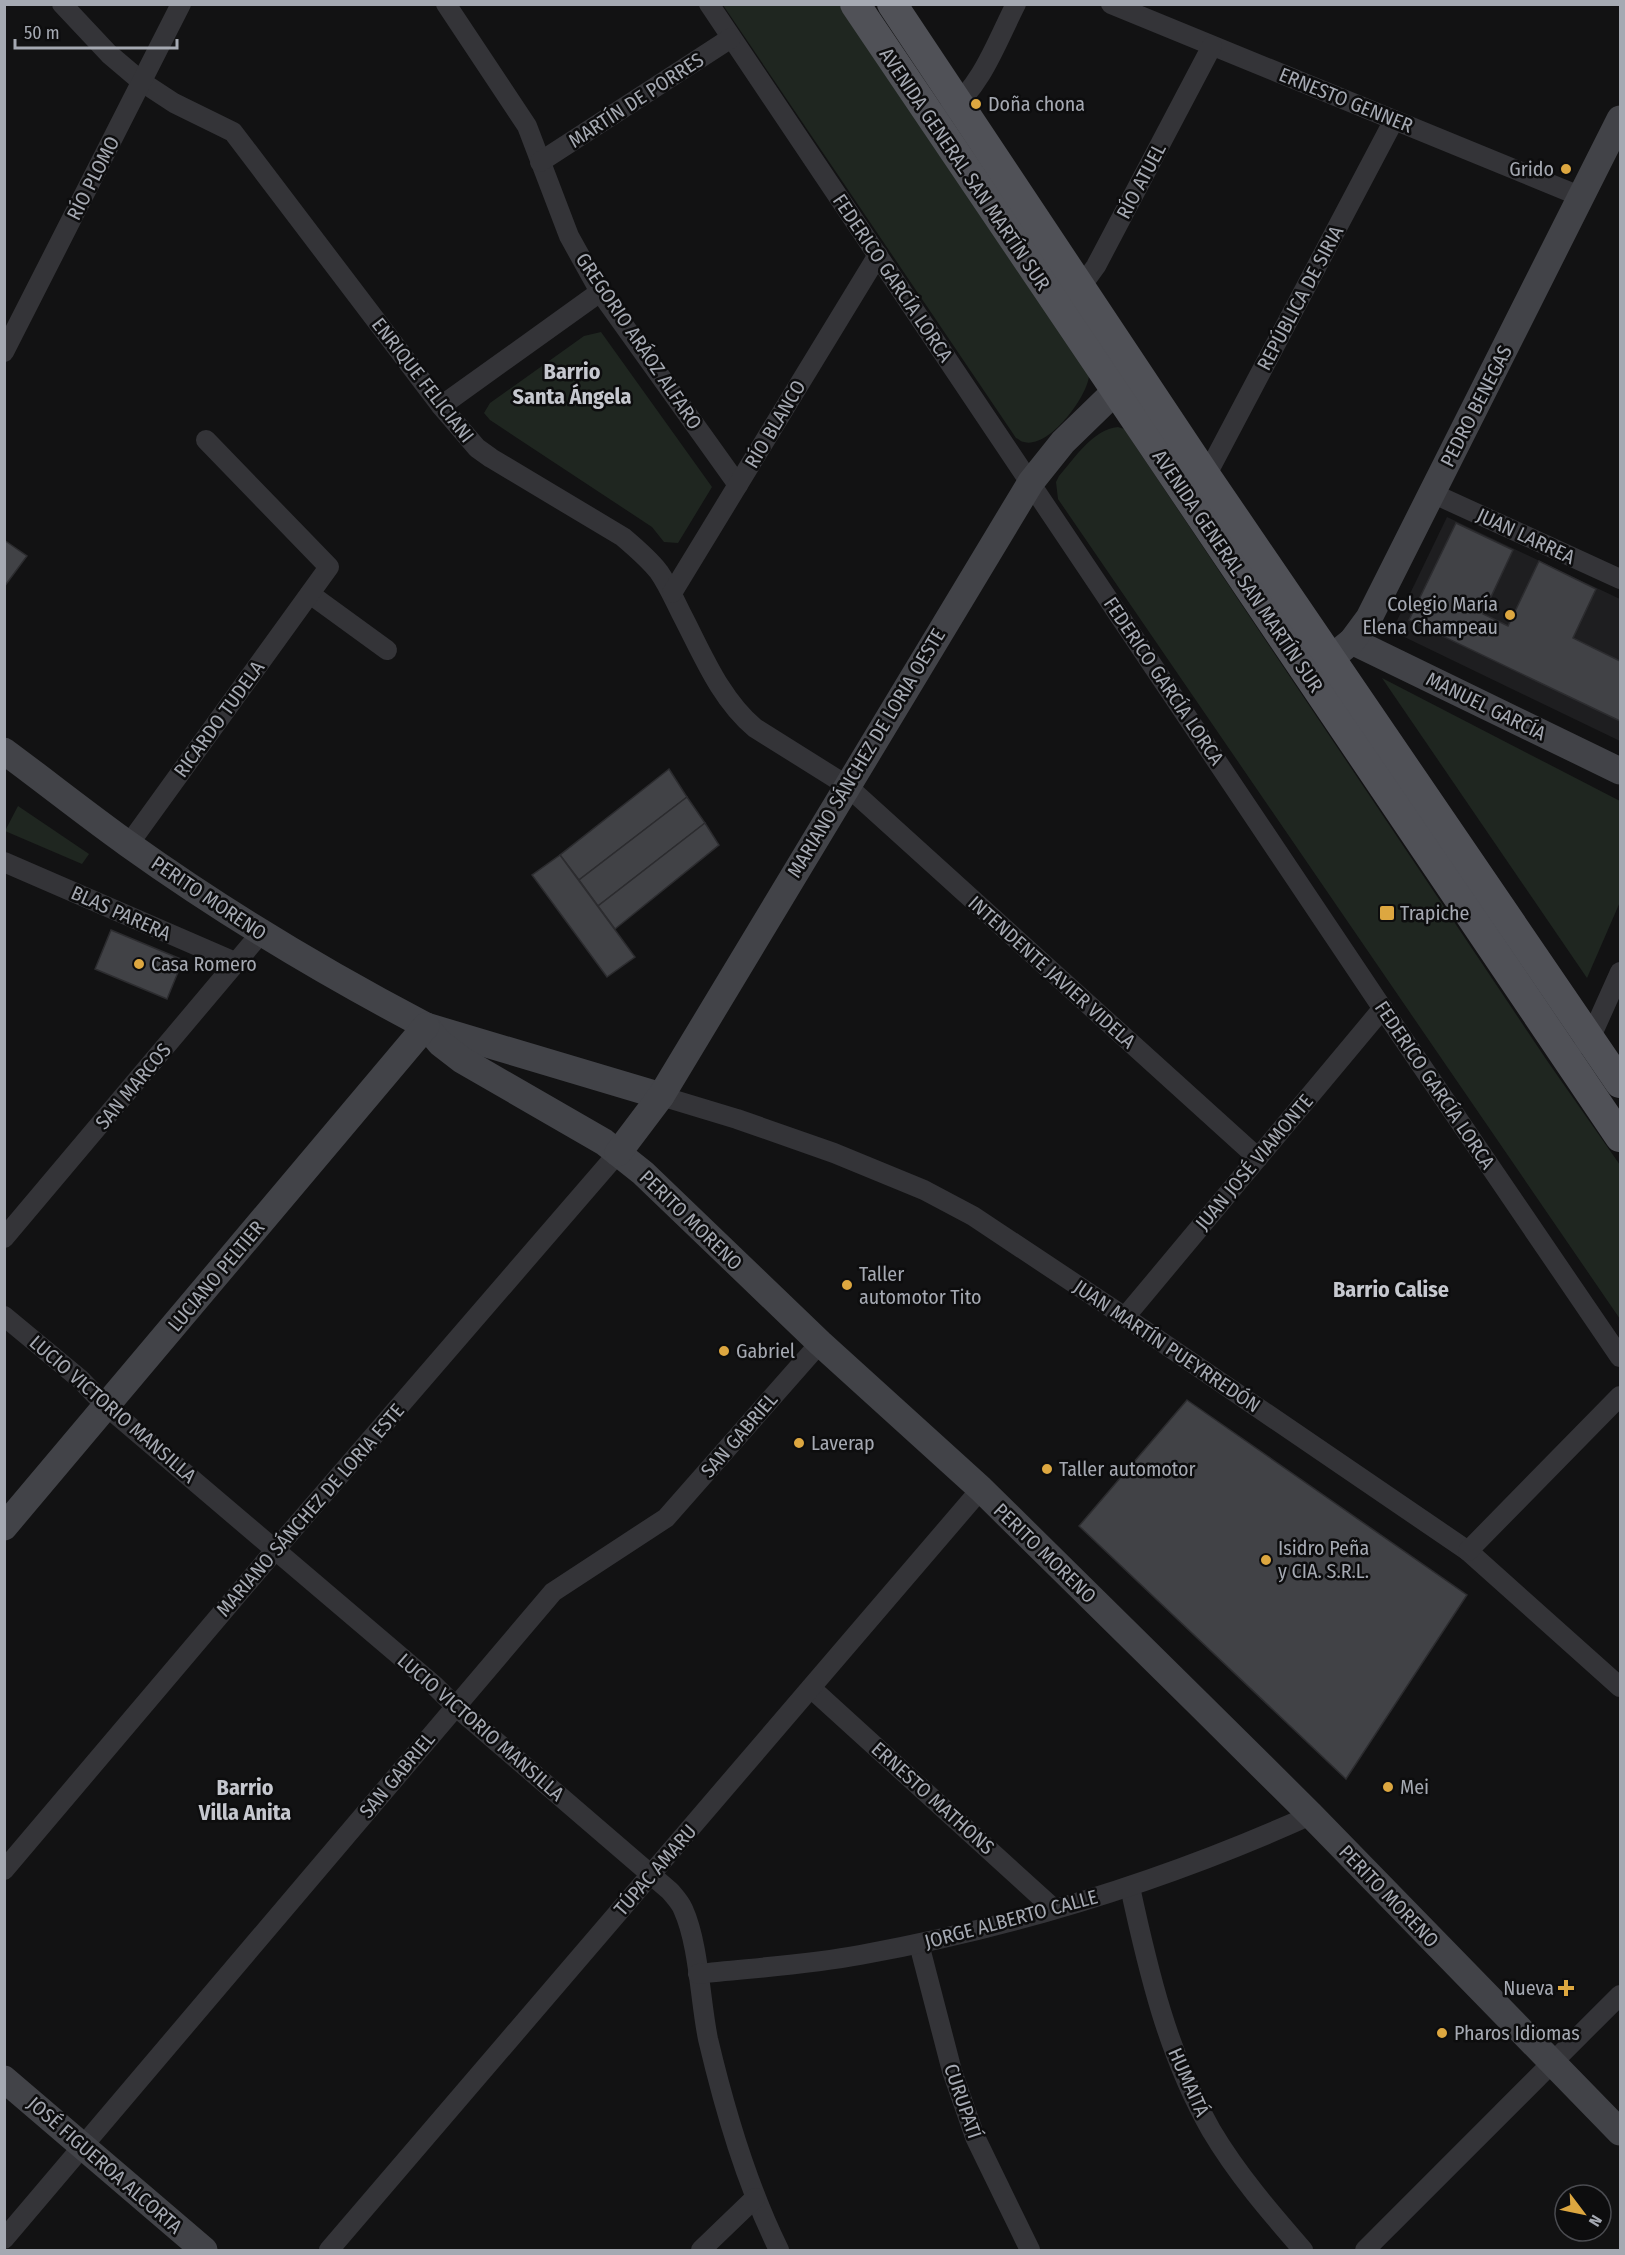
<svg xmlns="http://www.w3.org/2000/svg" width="1625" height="2255" font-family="'Fira Sans Condensed',sans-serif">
  <rect width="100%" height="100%" fill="#121213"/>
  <!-- built -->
  <polygon fill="#1e1e20" points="1447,517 1620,599 1620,741 1392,631"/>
  <!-- green -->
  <g fill="#1f2620">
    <path d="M723,5H846L1089,376C1087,397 1049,449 1024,442C1021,442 1019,439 1016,438Z"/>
    <polygon points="601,332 712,487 678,543 664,542 652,527 490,420 484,413 490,403 584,336"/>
    <path d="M1118,427L1124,429L1548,1062L1620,1165V1319L1058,499L1056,482L1059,476C1075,458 1093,429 1118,427Z"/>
    <polygon points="1382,678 1620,801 1620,902 1587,978"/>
    <polygon points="18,806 89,854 82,864 5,831"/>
  </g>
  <!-- building -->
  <g fill="#414246" stroke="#2c2c2f" stroke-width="1.5">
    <polygon points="1456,523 1513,550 1483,614 1508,626 1539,561 1596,589 1573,638 1620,661 1620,721 1409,620"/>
    <polygon points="4,540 27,556 4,587"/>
    <polygon points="669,769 687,797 579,880 560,855"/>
    <polygon points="687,797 705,823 598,906 579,880"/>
    <polygon points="705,823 719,845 615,929 598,906"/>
    <polygon points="560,855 635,957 607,977 532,875"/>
    <polygon points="111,930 183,960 167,999 95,969"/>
    <polygon points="1187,1400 1467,1595 1346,1779 1079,1526"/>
  </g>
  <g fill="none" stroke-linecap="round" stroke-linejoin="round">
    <!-- street -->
    <g stroke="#343438" stroke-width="20">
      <path d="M62,4L109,54L142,82L174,103L233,132L441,406L477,448L491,458L623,537C636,548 649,559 659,572C668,585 674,599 681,613C702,653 720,699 755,728L846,785L1258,1158"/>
      <polyline points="446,4 527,126 569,236 600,292 738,485"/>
      <polyline points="709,4 1389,1018 1620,1357"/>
      <polyline points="1111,4 1582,197"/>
      <path d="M949,110C981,88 998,39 1016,4"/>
      <polyline points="540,162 731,38"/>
      <polyline points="1075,295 1096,266 1212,46"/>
      <polyline points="4,352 181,4"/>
      <polyline points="441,406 600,292"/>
      <polyline points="1206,476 1394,120"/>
      <polyline points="1432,493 1620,579"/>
      <polyline points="672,593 878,255"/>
      <polyline points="310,594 387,650"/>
      <polyline points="129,844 329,567 206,440"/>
      <polyline points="4,862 237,963"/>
      <polyline points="1585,1044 1590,1039 1620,972"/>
      <polyline points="661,1096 737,1119 834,1153 924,1190 973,1216 1125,1317 1468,1551 1620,1687"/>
      <polyline points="4,1238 261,933"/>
      <path d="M4,1316L80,1379L106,1406L434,1685L455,1706L670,1891C674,1896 680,1902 683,1909C699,1944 700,2000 708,2039C725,2111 746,2183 779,2250"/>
      <polyline points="1125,1317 1383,1008"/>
      <polyline points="1468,1551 1620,1396"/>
      <polyline points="811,1688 1054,1909"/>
      <polyline points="4,1870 276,1549 618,1153"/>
      <path d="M1130,1887C1148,1970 1168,2055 1211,2130C1237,2174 1270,2212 1303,2250"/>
      <polyline points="919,1944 952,2071 975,2137 1030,2250"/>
      <path d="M698,1974C752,1968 806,1965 860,1955C1015,1927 1167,1880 1311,1815"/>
      <polyline points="4,2239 553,1592 666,1518 820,1343"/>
      <polyline points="329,2250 981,1489"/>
      <polyline points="701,2250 755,2198"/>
      <polyline points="1365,2250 1620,1995"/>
    </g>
    <!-- secondary -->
    <g stroke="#424348" stroke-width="27">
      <polyline points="1352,641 1620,771"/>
      <polyline points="1315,671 1352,641 1369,618 1620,119"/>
      <path d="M4,751C46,782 86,814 128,844C223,912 323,972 426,1026L661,1096"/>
      <polyline points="426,1026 440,1043 462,1060 604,1142 643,1173 820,1343 981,1489 1196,1701 1311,1815 1620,2132"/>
      <polyline points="618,1153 661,1096 1031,482 1063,442 1132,375"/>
      <polyline points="4,1527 426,1026"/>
      <polyline points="4,2079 204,2250"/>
    </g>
    <!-- primary -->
    <g stroke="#505157" stroke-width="30">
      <polyline points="855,4 1620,1137"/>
      <polyline points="892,4 1206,476 1620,1083"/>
    </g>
  </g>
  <!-- markers -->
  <g fill="#dda740" stroke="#0d0d0e" stroke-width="2">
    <circle cx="976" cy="104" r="6"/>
    <circle cx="1566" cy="169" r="6"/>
    <circle cx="1510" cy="615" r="6"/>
    <rect x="1379" y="905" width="16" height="16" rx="3"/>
    <circle cx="139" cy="964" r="6"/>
    <circle cx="847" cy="1285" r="6"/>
    <circle cx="724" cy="1351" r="6"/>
    <circle cx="799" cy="1443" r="6"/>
    <circle cx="1047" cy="1469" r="6"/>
    <circle cx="1266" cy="1560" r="6"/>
    <circle cx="1388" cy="1787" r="6"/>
    <path d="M1563 1979h6v6h6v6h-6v6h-6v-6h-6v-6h6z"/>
    <circle cx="1442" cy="2033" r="6"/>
  </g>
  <g text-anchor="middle" stroke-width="5" stroke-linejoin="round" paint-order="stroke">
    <!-- street labels -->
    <g font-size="20" fill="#a5a9b2" stroke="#0d0d0e">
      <text transform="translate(636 100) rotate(-33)" y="7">MARTÍN DE PORRES</text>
      <text transform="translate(1346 100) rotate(22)" y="7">ERNESTO GENNER</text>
      <text transform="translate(965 169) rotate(56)" y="7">AVENIDA GENERAL SAN MARTÍN SUR</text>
      <text transform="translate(93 178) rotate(-63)" y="7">RÍO PLOMO</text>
      <text transform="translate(1141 181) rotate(-62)" y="7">RÍO ATUEL</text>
      <text transform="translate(893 278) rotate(56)" y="7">FEDERICO GARCÍA LORCA</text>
      <text transform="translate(1300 298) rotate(-62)" y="7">REPÚBLICA DE SIRIA</text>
      <text transform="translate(639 341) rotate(56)" y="7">GREGORIO ARÁOZ ALFARO</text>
      <text transform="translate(423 380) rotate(52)" y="7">ENRIQUE FELICIANI</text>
      <text transform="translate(1476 406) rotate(-63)" y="7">PEDRO BENEGAS</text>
      <text transform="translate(775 424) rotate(-59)" y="7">RÍO BLANCO</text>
      <text transform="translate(1526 536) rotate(25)" y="7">JUAN LARREA</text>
      <text transform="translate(1238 571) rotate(56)" y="7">AVENIDA GENERAL SAN MARTÍN SUR</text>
      <text transform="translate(1164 681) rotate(56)" y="7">FEDERICO GARCÍA LORCA</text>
      <text transform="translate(1486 706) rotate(26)" y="7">MANUEL GARCÍA</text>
      <text transform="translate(219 719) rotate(-54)" y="7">RICARDO TUDELA</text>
      <text transform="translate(866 753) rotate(-59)" y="7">MARIANO SÁNCHEZ DE LORIA OESTE</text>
      <text transform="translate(209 898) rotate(34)" y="7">PERITO MORENO</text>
      <text transform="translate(121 913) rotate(24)" y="7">BLAS PARERA</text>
      <text transform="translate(1052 972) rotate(42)" y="7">INTENDENTE JAVIER VIDELA</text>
      <text transform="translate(1435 1085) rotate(56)" y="7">FEDERICO GARCÍA LORCA</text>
      <text transform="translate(133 1086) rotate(-50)" y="7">SAN MARCOS</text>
      <text transform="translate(1254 1162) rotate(-50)" y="7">JUAN JOSÉ VIAMONTE</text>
      <text transform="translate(691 1220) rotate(44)" y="7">PERITO MORENO</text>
      <text transform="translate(216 1276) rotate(-50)" y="7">LUCIANO PELTIER</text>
      <text transform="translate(1167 1346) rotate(34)" y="7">JUAN MARTÍN PUEYRREDÓN</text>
      <text transform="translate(113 1409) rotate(41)" y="7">LUCIO VICTORIO MANSILLA</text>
      <text transform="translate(739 1435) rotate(-49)" y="7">SAN GABRIEL</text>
      <text transform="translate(310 1510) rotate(-49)" y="7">MARIANO SÁNCHEZ DE LORIA ESTE</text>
      <text transform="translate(1045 1553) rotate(44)" y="7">PERITO MORENO</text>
      <text transform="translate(481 1727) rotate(41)" y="7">LUCIO VICTORIO MANSILLA</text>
      <text transform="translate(397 1775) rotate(-50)" y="7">SAN GABRIEL</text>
      <text transform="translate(933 1798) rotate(42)" y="7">ERNESTO MATHONS</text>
      <text transform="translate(655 1870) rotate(-49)" y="7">TÚPAC AMARU</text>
      <text transform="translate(1389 1896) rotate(46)" y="7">PERITO MORENO</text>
      <text transform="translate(1011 1919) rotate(-15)" y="7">JORGE ALBERTO CALLE</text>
      <text transform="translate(1189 2082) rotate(66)" y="7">HUMAITÁ</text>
      <text transform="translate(963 2101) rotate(71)" y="7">CURUPATÍ</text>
      <text transform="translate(105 2165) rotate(41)" y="7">JOSÉ FIGUEROA ALCORTA</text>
    </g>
    <!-- poi labels -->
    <g font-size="20" fill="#a5a9b2" stroke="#0d0d0e" text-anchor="start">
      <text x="988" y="111">Doña chona</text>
      <text x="1554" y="176" text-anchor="end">Grido</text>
      <text x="1498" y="611" text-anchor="end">Colegio María<tspan x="1498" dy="23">Elena Champeau</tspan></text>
      <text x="1400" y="920">Trapiche</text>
      <text x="151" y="971">Casa Romero</text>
      <text x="859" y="1281">Taller<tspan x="859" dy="23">automotor Tito</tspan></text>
      <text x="736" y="1358">Gabriel</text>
      <text x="811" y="1450">Laverap</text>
      <text x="1059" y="1476">Taller automotor</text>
      <text x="1278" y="1555">Isidro Peña<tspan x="1278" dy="23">y CIA. S.R.L.</tspan></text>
      <text x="1400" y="1794">Mei</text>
      <text x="1554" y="1995" text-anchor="end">Nueva</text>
      <text x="1454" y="2040">Pharos Idiomas</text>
    </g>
    <!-- quarter labels -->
    <g font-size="22" font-weight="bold" fill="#c6c8cf" stroke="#0d0d0e">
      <text x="572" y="379">Barrio<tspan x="572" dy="25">Santa Ángela</tspan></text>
      <text x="1391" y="1297">Barrio Calise</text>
      <text x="245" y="1795">Barrio<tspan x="245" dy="25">Villa Anita</tspan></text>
    </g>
  </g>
  <!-- border -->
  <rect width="1625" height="2255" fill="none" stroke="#a5a9b2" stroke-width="12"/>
  <!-- north arrow -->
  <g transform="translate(1583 2213) rotate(122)"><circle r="28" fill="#0d0d0e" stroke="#4a4b50" stroke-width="1.5"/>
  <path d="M0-4.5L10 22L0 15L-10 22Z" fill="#dda740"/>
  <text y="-9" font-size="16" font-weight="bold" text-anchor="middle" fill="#a5a9b2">N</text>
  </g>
  <!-- scale -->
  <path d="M15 39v9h162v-9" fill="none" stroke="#a5a9b2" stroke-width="3"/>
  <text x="24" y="39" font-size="18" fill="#a5a9b2" stroke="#0d0d0e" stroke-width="4.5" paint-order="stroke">50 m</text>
</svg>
